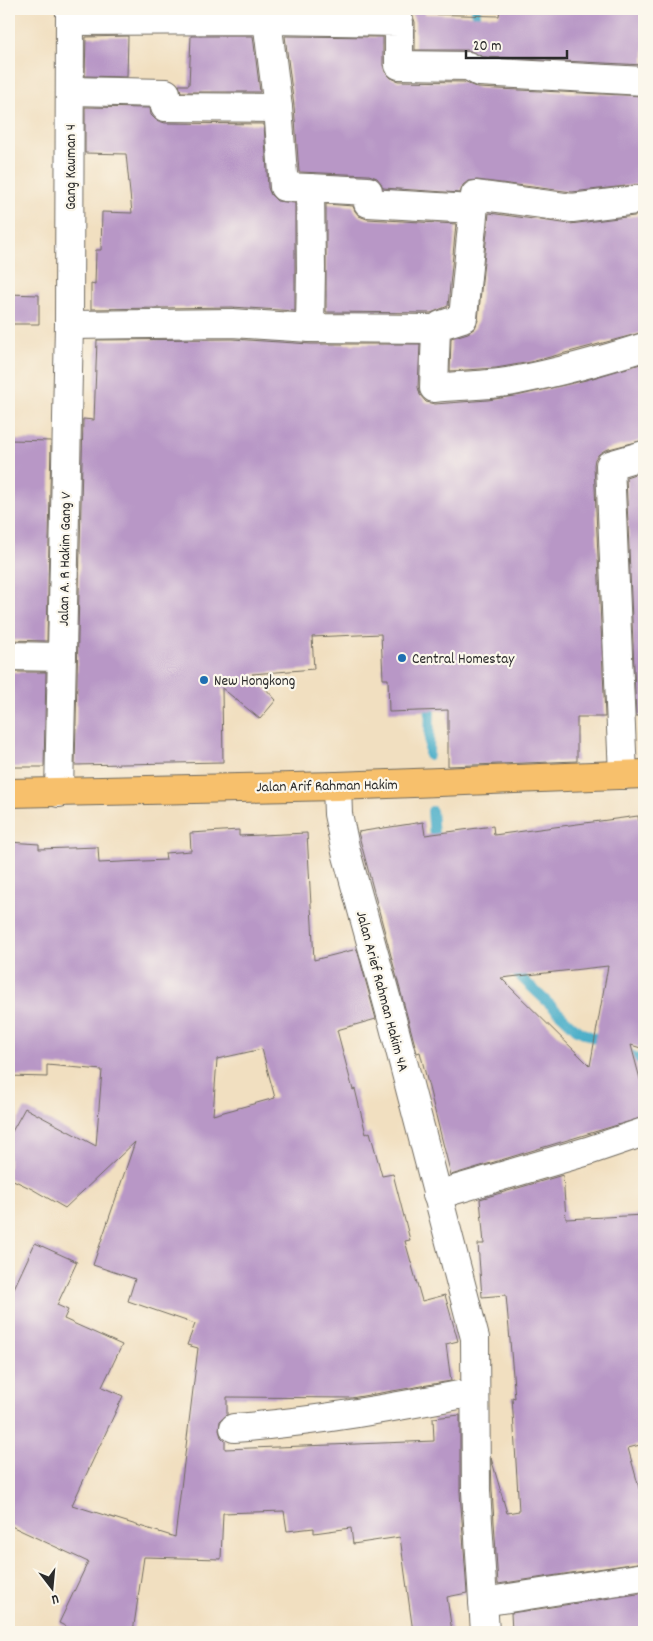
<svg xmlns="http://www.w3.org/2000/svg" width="653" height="1641" font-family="Dekko,sans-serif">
  <rect width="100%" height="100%" fill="#fbf7ec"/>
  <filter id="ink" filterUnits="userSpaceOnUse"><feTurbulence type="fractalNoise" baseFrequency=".02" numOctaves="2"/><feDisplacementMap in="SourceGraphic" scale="10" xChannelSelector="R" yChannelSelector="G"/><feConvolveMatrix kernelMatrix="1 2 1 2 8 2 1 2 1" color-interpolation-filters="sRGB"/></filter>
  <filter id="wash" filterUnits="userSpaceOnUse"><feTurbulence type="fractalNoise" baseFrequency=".0096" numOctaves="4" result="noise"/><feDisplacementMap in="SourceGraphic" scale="20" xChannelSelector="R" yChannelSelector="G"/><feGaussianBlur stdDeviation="1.12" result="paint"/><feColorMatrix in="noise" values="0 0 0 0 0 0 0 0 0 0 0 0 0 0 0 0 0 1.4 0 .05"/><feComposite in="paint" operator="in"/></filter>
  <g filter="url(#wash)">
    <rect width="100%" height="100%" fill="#f1dfc0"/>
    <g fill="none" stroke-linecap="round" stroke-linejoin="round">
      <!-- stream -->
      <g stroke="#48adc8" stroke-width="10">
        <polyline points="475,68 476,9"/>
        <polyline points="429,755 430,699"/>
        <polyline points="432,811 435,848"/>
        <polyline points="510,967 577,1030 607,1044"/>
        <polyline points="623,1051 644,1062"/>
      </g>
    </g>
    <g id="blocks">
      <!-- building -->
      <g fill="#b897c6" fill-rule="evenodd">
        <polygon points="407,9 425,9 425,14 499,16 500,9 644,9 644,65 483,57 468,50 415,50 415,22 412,14"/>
        <polygon points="128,36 127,77 85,76 86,37"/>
        <polygon points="191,36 253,36 260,92 181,92 179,85 189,85"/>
        <polygon points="285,36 383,37 383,65 385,72 391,78 398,81 464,82 478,88 644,96 644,184 572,192 477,180 468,181 463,185 460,193 383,188 381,183 377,178 369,175 299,172 294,106"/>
        <polygon points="85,107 150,108 151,115 156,120 165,123 264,124 268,188 271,195 277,201 295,203 295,311 232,307 91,309 91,283 95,284 96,250 101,250 102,212 132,213 126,154 85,153"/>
        <polygon points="326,204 353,206 355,211 359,216 367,219 456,224 448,306 431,313 326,312"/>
        <polygon points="489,213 570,224 642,215 642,217 644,217 644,332 531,362 496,368 450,371 451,338 468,333 475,328 478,320"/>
        <polygon points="9,294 39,295 39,324 9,324"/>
        <polygon points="232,339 310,344 420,344 418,387 420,395 426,402 435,404 488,400 521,395 586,380 644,363 644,440 605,450 599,454 595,459 594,465 605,717 577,717 577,761 448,766 448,710 389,712 388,679 383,679 381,634 312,637 314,669 252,674 276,700 260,719 222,688 223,762 75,765 83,419 94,420 97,340"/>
        <polygon points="9,440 51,441 47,641 9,640"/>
        <polygon points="644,471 644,716 636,716 626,477"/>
        <polygon points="9,672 46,672 44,767 9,767"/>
        <path d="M638,816L644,849V1049L631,1045L644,1094V1117L451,1175L420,1052L417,1053L358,832L423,822L425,835L493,826L494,835ZM608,966L590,1066L501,978Z"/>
        <path d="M239,830V836L307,833L314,960L357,949L376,1019L337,1030L353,1090L355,1089L366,1134L370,1132L382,1176L393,1174L410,1240L405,1241L422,1301L445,1295L458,1341L446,1344L451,1381L351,1398L227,1397V1415L220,1421L219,1430L221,1437L225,1441V1449L434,1441L433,1418L460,1415V1492L467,1593L447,1597L452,1632H413L400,1537L353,1544L351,1528L314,1533V1528L287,1531L284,1511L223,1513L221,1559L144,1557L133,1632H77L59,1623L88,1562L9,1525V1299L35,1243L77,1262L57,1305L68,1310L64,1319L122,1345L102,1387L123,1396L72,1505L175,1537L198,1348L187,1345L195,1324L128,1301L135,1279L93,1265L135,1142L65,1208L32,1189L9,1178V1137L25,1108L96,1146L102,1070L47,1065V1077L9,1076V842L39,844V849L98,847L99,863L166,860L165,853L191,851L190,833ZM262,1049L275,1098L213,1115L217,1059Z"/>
        <polygon points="563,1175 566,1219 644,1215 644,1444 628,1448 644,1506 644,1562 498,1584 492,1490 491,1458 507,1513 519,1511 512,1397 515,1398 506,1295 482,1297 478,1244 484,1244 480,1199"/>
        <polygon points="644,1593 644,1632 512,1632 511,1613"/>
      </g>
    </g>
  </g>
  <g filter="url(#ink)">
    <use href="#blocks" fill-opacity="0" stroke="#706a5f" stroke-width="1"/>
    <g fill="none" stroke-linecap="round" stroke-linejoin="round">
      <defs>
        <g id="minor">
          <polyline points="267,20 399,22 399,65 468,66 479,72 644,81"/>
          <polyline points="70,21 267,20 278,108 284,187 310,188 311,268 310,328"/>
          <polyline points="70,91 166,93 165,107 278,108"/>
          <polyline points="310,188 368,191 368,203 473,209"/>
          <path d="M644,199L572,208L475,195L463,318L441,325L436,329L434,388C462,385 491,386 518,380C561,372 603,360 644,347"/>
          <polyline points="69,325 232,323 310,328 436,329"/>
          <polyline points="9,656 62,657"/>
          <polyline points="623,775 610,465 644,455"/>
          <polyline points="337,786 338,814 346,852 389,1008 475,1338 476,1491 485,1632"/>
          <polyline points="59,793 69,325 70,9"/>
          <polyline points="437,1195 588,1151 644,1132"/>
          <path d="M234,1428C315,1422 395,1407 475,1392"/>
          <polyline points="483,1602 644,1577"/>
        </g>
        <polyline id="primary" points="9,793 337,786 644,774"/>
      </defs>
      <!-- minor casing -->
      <use href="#minor" stroke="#706a5f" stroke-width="30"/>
      <!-- primary casing -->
      <use href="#primary" stroke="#706a5f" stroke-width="30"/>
      <!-- minor -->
      <use href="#minor" stroke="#fff" stroke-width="28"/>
      <!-- primary -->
      <use href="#primary" stroke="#f7c06c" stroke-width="28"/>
    </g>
  </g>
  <!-- markers -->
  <g fill="#1f6fb2" stroke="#fbf7ec" stroke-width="2">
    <circle cx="402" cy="658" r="5"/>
    <circle cx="204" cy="680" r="5"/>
  </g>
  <g text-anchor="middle" stroke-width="4.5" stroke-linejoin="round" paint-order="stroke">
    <!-- street labels -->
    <g font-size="15" fill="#2b2b2b" stroke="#fbf7ec">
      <text transform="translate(70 167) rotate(-90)" y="5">Gang Kauman 4</text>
      <text transform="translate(64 559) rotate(-89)" y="5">Jalan A. R Hakim Gang V</text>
      <text transform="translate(327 785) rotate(-1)" y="5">Jalan Arif Rahman Hakim</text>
      <text transform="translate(383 991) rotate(75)" y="5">Jalan Arief Rahman Hakim 4A</text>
    </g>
    <!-- poi labels -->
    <g font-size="15" fill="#2b2b2b" stroke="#fbf7ec" text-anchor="start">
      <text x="412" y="663">Central Homestay</text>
      <text x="214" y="685">New Hongkong</text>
    </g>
  </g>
  <!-- margin -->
  <rect width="653" height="1641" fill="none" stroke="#fbf7ec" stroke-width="30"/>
  <!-- north arrow -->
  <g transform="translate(52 1588) rotate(164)" stroke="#fbf7ec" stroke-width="4" paint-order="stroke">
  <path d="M0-4L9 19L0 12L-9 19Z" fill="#2b2b2b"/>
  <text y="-8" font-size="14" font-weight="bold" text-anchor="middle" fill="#2b2b2b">U</text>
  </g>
  <!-- scale -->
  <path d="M466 50v8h101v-8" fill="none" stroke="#2b2b2b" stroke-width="2.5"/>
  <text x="473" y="50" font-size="15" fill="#2b2b2b" stroke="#fbf7ec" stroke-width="4" paint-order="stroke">20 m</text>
</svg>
